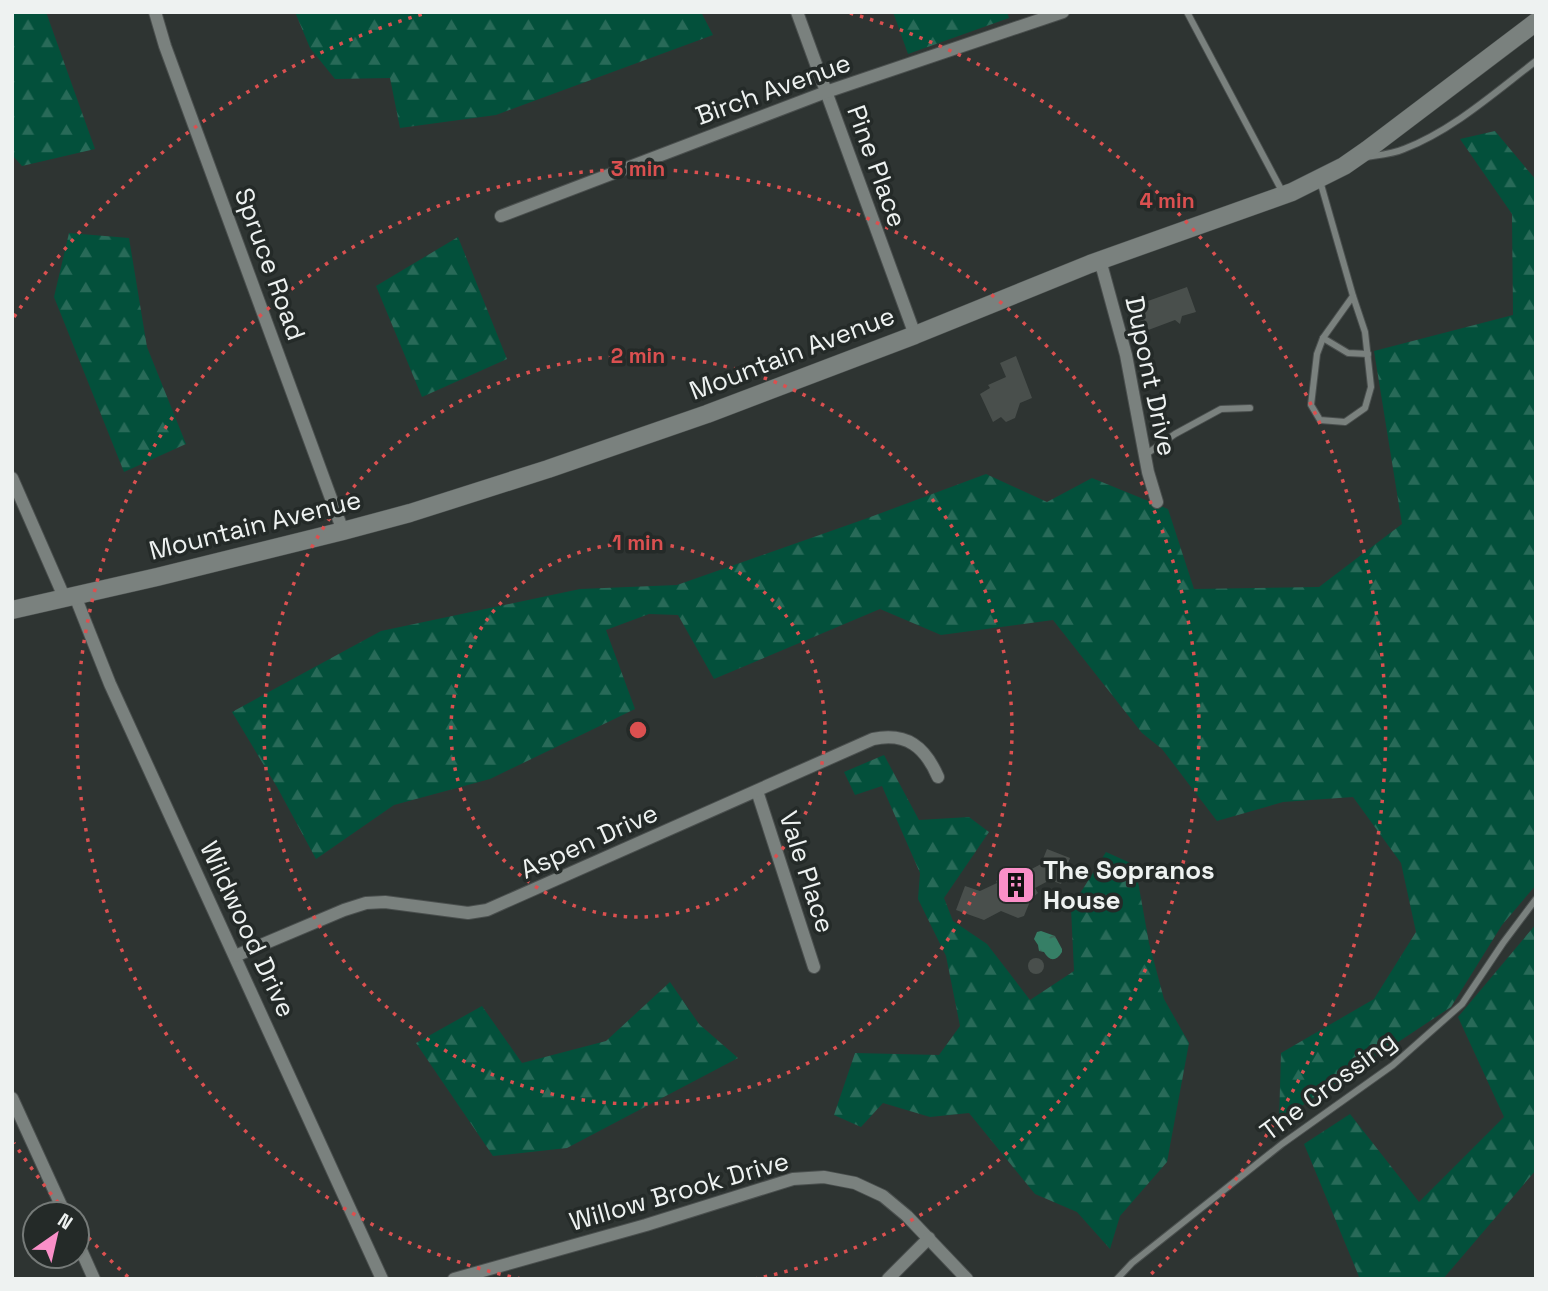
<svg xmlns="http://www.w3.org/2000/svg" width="1548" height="1291" font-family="'Space Grotesk',sans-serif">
  <defs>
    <pattern id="forest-firs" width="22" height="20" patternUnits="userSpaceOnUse" patternTransform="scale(1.75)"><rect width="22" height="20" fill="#03503b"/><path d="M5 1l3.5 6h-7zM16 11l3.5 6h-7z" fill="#286a58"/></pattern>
    <pattern id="water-ripples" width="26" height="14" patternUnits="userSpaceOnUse" patternTransform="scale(1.75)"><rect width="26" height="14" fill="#367f66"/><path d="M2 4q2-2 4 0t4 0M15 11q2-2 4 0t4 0" fill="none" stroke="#3e6457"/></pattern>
  </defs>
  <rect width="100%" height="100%" fill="#2e3432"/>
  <!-- forest -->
  <g fill="url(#forest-firs)">
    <polygon points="12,12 46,12 95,149 22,166 12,155"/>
    <polygon points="295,12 701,12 713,35 496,115 400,128 390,78 335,79 310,48"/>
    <polygon points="893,12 1007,12 1009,18 908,54"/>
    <polygon points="1495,131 1536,180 1536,885 1502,925 1451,1007 1279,1121 1281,1053 1374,999 1416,932 1401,863 1353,797 1283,802 1217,821 1162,749 1142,733 1053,620 941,635 880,609 714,679 678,615 649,614 606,630 635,709 490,779 394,805 316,859 277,787 232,712 381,631 580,589 677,585 865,519 986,474 1047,502 1092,478 1168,509 1194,589 1319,587 1402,524 1374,351 1513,315 1512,214 1460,139"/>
    <polygon points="69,233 129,238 147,347 186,444 124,472 54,297"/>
    <polygon points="458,237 507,359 422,397 376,286"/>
    <polygon points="884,755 919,820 969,817 989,832 944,898 953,921 987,944 1030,1000 1074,971 1071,908 1106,852 1135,865 1149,943 1164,999 1189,1043 1167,1162 1120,1216 1110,1249 1077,1212 1035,1194 969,1113 930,1117 883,1103 861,1127 834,1115 855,1053 939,1055 960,1026 946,956 918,899 920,873 882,786 855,795 844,772"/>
    <polygon points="1536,924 1536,1170 1443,1279 1360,1279 1304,1144 1350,1114 1419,1202 1504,1117 1458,1017"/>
    <polygon points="670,982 699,1024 738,1058 567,1148 493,1156 416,1043 482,1006 522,1063 606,1041"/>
  </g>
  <!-- water -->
  <path fill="url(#water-ripples)" d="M1041,931L1055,936L1062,949V952C1056,962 1049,961 1044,952L1039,951L1038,945L1034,939L1037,932Z"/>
  <!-- building -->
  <g fill="#494f4c">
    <polygon points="1187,287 1196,312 1182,316 1180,324 1175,320 1143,332 1134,306"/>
    <polygon points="1016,356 1032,398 1020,403 1015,418 1006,422 1001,417 993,422 980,394 990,388 988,385 1006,377 1000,363"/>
    <polygon points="1047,849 1070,858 1061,884 1050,880 1035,888 1038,893 1031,899 1024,916 1018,918 1001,911 984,920 956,910 965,886 980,891 997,883 996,881 1012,873 1013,877 1023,872 1024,873 1041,864"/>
    <circle cx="1036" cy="966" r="8"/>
  </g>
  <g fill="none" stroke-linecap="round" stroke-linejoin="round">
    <defs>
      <g id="lane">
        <polyline points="1187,12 1283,193"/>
        <path d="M1366,157C1379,155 1393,154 1404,149C1453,130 1494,93 1536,61"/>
        <polyline points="1320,181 1353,296 1365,332 1371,387 1365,408 1345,422 1320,420 1311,405 1317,354 1323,338 1353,296"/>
        <polyline points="1323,338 1348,353 1368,354"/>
        <polyline points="1145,455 1175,434 1221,409 1250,408"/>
        <polyline points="1117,1279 1132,1263 1282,1144 1393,1065 1462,1004 1503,943 1536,899"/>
      </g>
      <g id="street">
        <polyline points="155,12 165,46 343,531"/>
        <polyline points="797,12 915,335"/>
        <polyline points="501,216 826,92 1063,12"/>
        <polyline points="1100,260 1126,355 1148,472 1157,502"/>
        <polyline points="12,478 65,599"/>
        <polyline points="75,596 110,684 382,1279"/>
        <polyline points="757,791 814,967"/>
        <path d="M235,956L344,910L366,903L385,902L468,913L487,910L873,739C907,732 925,747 938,777"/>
        <polyline points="12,1098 65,1214"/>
        <polyline points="77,1241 94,1279"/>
        <polyline points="454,1279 646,1225 793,1179 824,1177 855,1183 883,1196 907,1216 967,1279"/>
        <polyline points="888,1279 929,1238"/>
      </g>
      <polyline id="secondary" points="12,610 157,577 343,531 410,513 548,469 707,414 915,335 1090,264 1292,192 1344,166 1367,150 1536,22"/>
    </defs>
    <!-- lane casing -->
    <use href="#lane" stroke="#4a4f4e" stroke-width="8"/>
    <!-- street casing -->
    <use href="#street" stroke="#4a4f4e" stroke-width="14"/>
    <!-- secondary casing -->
    <use href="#secondary" stroke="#4a4f4e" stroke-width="19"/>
    <!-- lane -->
    <use href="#lane" stroke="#7a817e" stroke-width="6"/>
    <!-- street -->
    <use href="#street" stroke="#7a817e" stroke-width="12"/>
    <!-- secondary -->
    <use href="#secondary" stroke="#7a817e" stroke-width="18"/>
  </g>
  <!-- distance rings -->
  <g fill="none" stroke="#db5050" stroke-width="3.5" stroke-dasharray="3.5 7">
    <circle cx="638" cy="730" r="187"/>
    <circle cx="638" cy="730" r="374"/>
    <path d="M521 1279A561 561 0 1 1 755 1279"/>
    <path d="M128 1277A748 748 0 0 1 78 1226M65 1211A748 748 0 0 1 14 1143M14 317A748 748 0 0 1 426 13M850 13A748 748 0 0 1 1148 1277"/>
  </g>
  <!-- icons -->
  <defs>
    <symbol id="building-square" viewBox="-11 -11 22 22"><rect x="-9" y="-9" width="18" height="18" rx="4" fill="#fa8fc8" stroke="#242a28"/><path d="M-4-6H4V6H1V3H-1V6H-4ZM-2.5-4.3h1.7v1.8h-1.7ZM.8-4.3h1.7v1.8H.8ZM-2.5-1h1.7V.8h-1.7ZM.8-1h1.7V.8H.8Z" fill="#111"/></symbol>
  </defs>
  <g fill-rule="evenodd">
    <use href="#building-square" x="994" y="863" width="44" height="44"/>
  </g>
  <g text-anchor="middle" stroke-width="7" stroke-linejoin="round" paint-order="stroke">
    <!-- street labels -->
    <g font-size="26" fill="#eef2f1" stroke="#242a28">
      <text transform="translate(773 89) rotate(-20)" y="9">Birch Avenue</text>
      <text transform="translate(877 166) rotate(70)" y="9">Pine Place</text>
      <text transform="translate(270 264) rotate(70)" y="9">Spruce Road</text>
      <text transform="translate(792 353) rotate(-21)" y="9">Mountain Avenue</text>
      <text transform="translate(1151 376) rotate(78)" y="9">Dupont Drive</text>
      <text transform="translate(255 525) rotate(-14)" y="9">Mountain Avenue</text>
      <text transform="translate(589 841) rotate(-24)" y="9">Aspen Drive</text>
      <text transform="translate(807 872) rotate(72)" y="9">Vale Place</text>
      <text transform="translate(248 929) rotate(65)" y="9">Wildwood Drive</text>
      <text transform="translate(1328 1086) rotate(-37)" y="9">The Crossing</text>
      <text transform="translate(679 1191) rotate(-16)" y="9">Willow Brook Drive</text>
    </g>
    <!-- poi labels -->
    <g font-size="26" font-weight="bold" fill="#eef2f1" stroke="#242a28" text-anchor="start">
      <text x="1043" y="879">The Sopranos<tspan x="1043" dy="30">House</tspan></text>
    </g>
  </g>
  <circle cx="638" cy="730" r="10" fill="#db5050" stroke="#242a28" stroke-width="3.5"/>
  <g font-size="21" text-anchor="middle" font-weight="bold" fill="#db5050" stroke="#242a28" stroke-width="7" stroke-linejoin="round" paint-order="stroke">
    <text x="638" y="176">3 min</text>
    <text x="1167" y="208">4 min</text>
    <text x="638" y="363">2 min</text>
    <text x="638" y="550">1 min</text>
  </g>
  <!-- border -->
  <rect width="1548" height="1291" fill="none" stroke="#eef2f1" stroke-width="28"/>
  <!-- north arrow -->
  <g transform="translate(56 1235) rotate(34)"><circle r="33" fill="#242a28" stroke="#757a78" stroke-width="2"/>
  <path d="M0-5L12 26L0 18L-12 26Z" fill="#fa8fc8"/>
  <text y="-10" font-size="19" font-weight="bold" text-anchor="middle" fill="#eef2f1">N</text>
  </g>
</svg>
